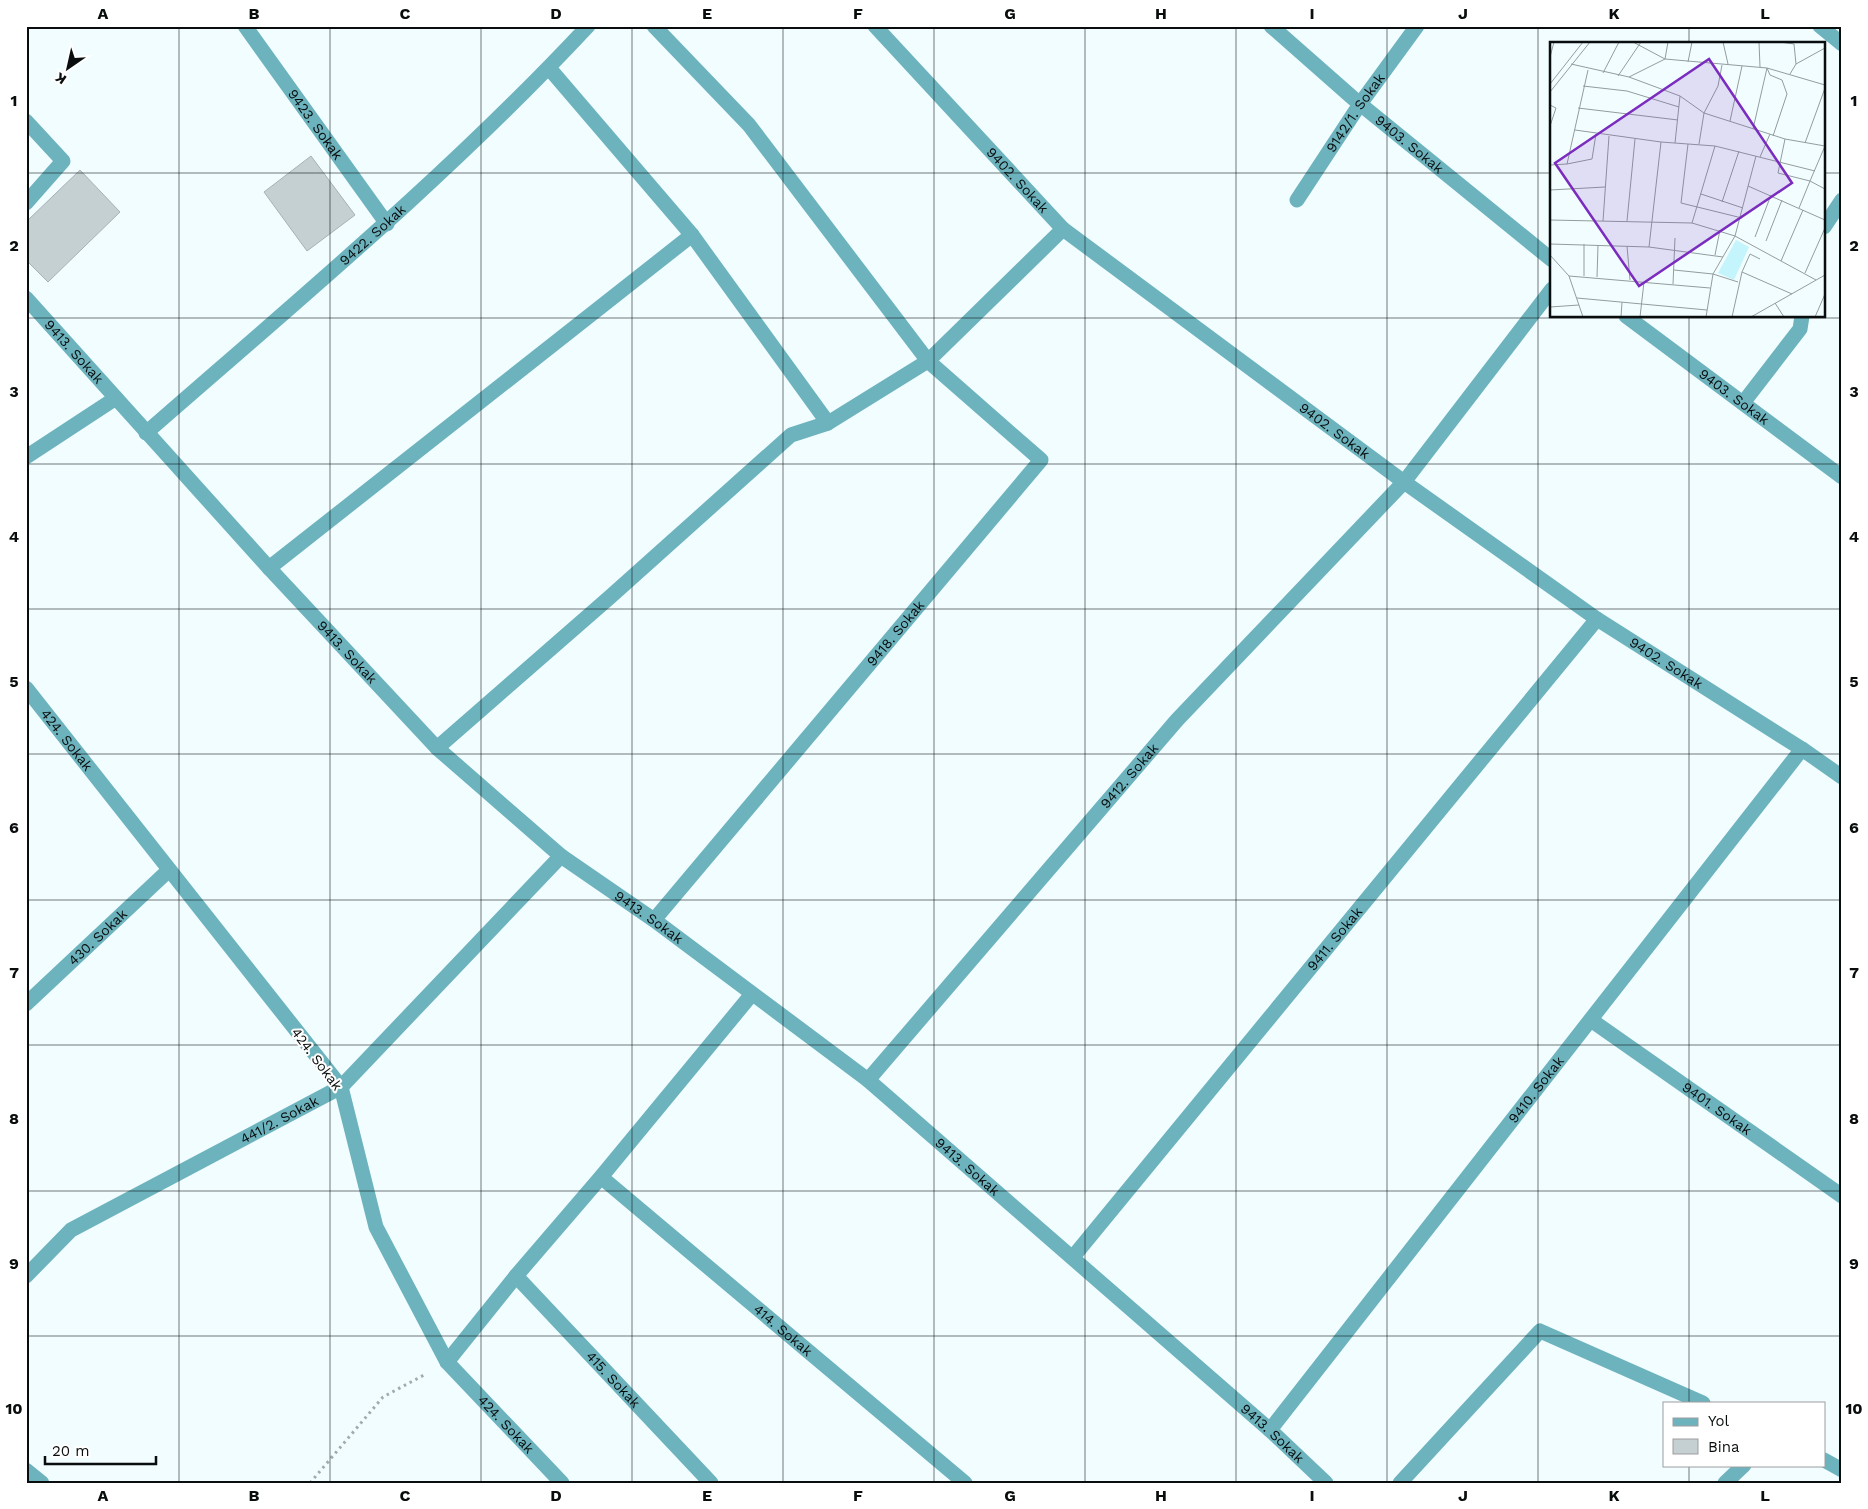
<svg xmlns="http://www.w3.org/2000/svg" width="1868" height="1509" font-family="'Work Sans',sans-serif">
  <rect width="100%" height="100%" fill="#f1fdff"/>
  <!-- building -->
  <g fill="#c5d0d2" stroke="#a8b2b4">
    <polygon points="311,156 355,215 307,251 264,192"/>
    <polygon points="80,170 120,212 48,282 26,260 26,222"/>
  </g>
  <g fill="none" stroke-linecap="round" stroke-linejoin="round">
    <!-- path -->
    <polyline stroke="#a1abac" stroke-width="3" stroke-dasharray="2.5 4" stroke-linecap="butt" points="310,1483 383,1397 424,1375"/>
    <!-- street -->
    <g stroke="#6db3be" stroke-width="15">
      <path id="s1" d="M245,26L387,224"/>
      <path id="s2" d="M875,26L1063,229L1404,482L1597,619L1802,749L1842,777"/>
      <path id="s3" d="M1271,26L1354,99L1552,260"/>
      <polyline points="1820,26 1842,44"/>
      <polyline points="549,68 692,235 828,423"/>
      <polyline points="26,121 63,161 26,203"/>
      <path id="s4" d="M1297,200L1360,104L1417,26"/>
      <polyline points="1824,227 1842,200"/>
      <path id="s5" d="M26,298L269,568L437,748L561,856L654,920L868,1080L1270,1430L1326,1483"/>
      <path id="s6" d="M1626,316L1842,477"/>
      <polyline points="1743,403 1800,329 1802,316"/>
      <path id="s7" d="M146,433C297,301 451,173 588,26"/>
      <polyline points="26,457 116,398"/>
      <polyline points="269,568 692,235"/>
      <path id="s8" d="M26,688L341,1087L376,1227L447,1362L562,1483"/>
      <polyline points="437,748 610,597 791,435 828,423 928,361 1063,229"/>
      <path id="s9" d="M654,920L1041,460L928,361L749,125L654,26"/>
      <path id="s10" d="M26,1004L169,870"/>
      <path id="s11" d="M1591,1020L1842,1196"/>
      <path id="s12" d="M868,1080L1177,720L1404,482L1552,289"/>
      <path id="s13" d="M601,1177L965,1483"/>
      <path id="s14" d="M1073,1257L1597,619"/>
      <path id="s15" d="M26,1276L71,1230L341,1087L561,856"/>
      <path id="s16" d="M516,1276L711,1483"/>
      <polyline points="447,1362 516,1276 601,1177 752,994"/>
      <path id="s17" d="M1270,1430L1802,749"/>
      <polyline points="1824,1460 1842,1470"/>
      <polyline points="26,1470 42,1483"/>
      <polyline points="1400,1483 1540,1331 1703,1403"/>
      <polyline points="1725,1483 1744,1465"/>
    </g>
  </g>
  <!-- grid -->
  <path fill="none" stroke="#090d0d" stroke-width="1" stroke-opacity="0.55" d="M179,26V1483M330,26V1483M481,26V1483M632,26V1483M783,26V1483M934,26V1483M1085,26V1483M1236,26V1483M1387,26V1483M1538,26V1483M1689,26V44M26,173H1552M1824,173H1842M1689,316V1403M26,318H1842M26,464H1842M26,609H1842M26,754H1842M26,900H1842M26,1045H1842M26,1191H1842M26,1336H1842M1689,1465V1483"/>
  <g text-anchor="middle" stroke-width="4" stroke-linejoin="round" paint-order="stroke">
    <!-- street labels -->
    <g font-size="14" fill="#090d0d" stroke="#fff">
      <text dy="5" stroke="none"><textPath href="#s4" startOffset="105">9142/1. Sokak</textPath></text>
      <text dy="5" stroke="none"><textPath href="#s1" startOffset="121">9423. Sokak</textPath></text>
      <text dy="5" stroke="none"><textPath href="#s3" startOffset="182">9403. Sokak</textPath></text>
      <text dy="5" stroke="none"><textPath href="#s2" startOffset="210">9402. Sokak</textPath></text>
      <text dy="5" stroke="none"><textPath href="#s7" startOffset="301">9422. Sokak</textPath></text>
      <text dy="5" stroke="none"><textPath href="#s5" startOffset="72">9413. Sokak</textPath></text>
      <text dy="5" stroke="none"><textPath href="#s6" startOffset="135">9403. Sokak</textPath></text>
      <text dy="5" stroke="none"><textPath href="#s2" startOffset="615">9402. Sokak</textPath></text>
      <text dy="5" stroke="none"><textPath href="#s9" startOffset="375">9418. Sokak</textPath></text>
      <text dy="5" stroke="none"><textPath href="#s5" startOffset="478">9413. Sokak</textPath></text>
      <text dy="5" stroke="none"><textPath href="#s2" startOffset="1020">9402. Sokak</textPath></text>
      <text dy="5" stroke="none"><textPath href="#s8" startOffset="66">424. Sokak</textPath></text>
      <text dy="5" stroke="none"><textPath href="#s12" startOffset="401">9412. Sokak</textPath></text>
      <text dy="5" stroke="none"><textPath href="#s5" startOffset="881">9413. Sokak</textPath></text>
      <text dy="5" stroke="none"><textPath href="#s10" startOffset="98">430. Sokak</textPath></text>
      <text dy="5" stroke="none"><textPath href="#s14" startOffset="412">9411. Sokak</textPath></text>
      <text transform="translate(317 1059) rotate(53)" y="5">424. Sokak</text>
      <text dy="5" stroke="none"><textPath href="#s17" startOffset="432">9410. Sokak</textPath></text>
      <text dy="5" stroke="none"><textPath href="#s11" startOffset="154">9401. Sokak</textPath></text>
      <text dy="5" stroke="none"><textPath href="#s15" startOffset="300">441/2. Sokak</textPath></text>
      <text dy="5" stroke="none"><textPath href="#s5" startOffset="1286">9413. Sokak</textPath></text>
      <text dy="5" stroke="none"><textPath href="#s13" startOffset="238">414. Sokak</textPath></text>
      <text dy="5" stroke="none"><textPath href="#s16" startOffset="142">415. Sokak</textPath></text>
      <text dy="5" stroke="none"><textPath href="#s8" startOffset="891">424. Sokak</textPath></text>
      <text dy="5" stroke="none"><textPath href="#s5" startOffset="1691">9413. Sokak</textPath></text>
    </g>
  </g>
  <!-- overview -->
  <g transform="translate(1550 42)">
    <rect width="275" height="275" fill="#f1fdff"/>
    <path d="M186,198L199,205L184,238L168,231Z" fill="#c4f5fd"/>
    <path fill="none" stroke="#949d9e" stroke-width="1" d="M83,0L115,17L118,0M173,0L178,22M209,0L210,25M230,0L244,2L246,22L240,32M0,15L4,0M138,20L142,0M21,22L79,35L130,54L154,71L235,97L275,104M246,22L275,6M217,26L220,33L232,38L237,52L223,94M53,31L69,0M68,34L91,0M79,35L115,17L217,26L275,43M0,42L33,0M33,44L77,49L129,65M0,50L40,0M0,63L6,66L0,84M28,66L128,78M180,79L192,24M203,87L217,26M25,88L111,100L165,104L265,129M235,97L228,131L260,139L275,104M125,101L130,54M255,101L275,46M138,102L131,161L192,176M149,102L154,71L168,44L172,23M210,115L220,92M17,122L42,117L46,92M0,123L17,122L38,28M198,144L275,178M0,148L55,145M151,152L193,166M172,160L189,109M249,166L260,139L275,147M0,178L142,181L185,194L266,238M53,179L59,94M77,179L85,97M142,181L165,104M205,195L221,153M216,199L232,158M0,202L99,205L173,215M34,202V234M77,204L80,238M99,205L111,100M0,213L19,234L33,275M165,213L170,188M231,219L253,168M124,228L163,232L188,240M192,230L200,212L210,217M255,231L275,186M19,234L160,246M47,235L48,203M123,242L125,196M27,256L157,268M225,261L234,275M0,265L29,263M71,275L72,260M90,275L94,240M156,275L163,232L185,194L206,114M182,275L192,230L242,252M201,275L275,233M265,275L275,252"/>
    <path fill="#7b2cbf" fill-opacity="0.15" stroke="#7b2cbf" stroke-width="2.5" d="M159,17L242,141L89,244L5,121Z"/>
    <rect width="275" height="275" fill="none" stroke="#090d0d" stroke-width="2.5"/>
  </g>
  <!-- border -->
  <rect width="1868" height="1509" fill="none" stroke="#ffffff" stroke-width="55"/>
  <!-- legend -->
  <rect x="1663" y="1402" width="162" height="65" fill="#ffffff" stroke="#9d9e9e"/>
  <rect x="1673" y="1418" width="25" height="8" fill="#6db3be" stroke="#9d9e9e"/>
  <text x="1708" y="1426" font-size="15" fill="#090d0d">Yol</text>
  <rect x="1673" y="1439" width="25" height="15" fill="#c5d0d2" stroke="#9d9e9e"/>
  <text x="1708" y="1452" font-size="15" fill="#090d0d">Bina</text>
  <!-- north arrow -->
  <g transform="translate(68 68) rotate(214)" stroke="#ffffff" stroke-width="4" paint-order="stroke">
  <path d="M0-4L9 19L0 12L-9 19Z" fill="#090d0d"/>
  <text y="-8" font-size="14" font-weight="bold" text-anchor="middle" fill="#090d0d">K</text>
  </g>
  <!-- scale -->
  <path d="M45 1456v8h111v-8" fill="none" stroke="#090d0d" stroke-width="2.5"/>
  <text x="52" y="1456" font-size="15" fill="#090d0d" stroke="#ffffff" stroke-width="4" paint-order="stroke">20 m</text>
  <rect x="28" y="28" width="1812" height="1454" fill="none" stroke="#090d0d" stroke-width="2"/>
  <g font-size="16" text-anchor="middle" font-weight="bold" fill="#090d0d">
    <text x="103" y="19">A</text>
    <text x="254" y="19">B</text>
    <text x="405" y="19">C</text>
    <text x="556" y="19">D</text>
    <text x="707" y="19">E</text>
    <text x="858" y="19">F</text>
    <text x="1010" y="19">G</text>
    <text x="1161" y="19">H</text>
    <text x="1312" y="19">I</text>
    <text x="1463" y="19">J</text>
    <text x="1614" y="19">K</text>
    <text x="1765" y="19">L</text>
    <text x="14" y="106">1</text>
    <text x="1854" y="106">1</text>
    <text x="14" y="251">2</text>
    <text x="1854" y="251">2</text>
    <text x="14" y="397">3</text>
    <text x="1854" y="397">3</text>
    <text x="14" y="542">4</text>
    <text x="1854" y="542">4</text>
    <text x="14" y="687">5</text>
    <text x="1854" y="687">5</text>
    <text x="14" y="833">6</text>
    <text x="1854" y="833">6</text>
    <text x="14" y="978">7</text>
    <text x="1854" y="978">7</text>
    <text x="14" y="1124">8</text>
    <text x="1854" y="1124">8</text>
    <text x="14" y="1269">9</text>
    <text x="1854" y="1269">9</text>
    <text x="14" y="1414">10</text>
    <text x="1854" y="1414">10</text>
    <text x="103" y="1501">A</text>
    <text x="254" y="1501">B</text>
    <text x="405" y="1501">C</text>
    <text x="556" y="1501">D</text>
    <text x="707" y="1501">E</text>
    <text x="858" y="1501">F</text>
    <text x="1010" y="1501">G</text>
    <text x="1161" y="1501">H</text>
    <text x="1312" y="1501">I</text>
    <text x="1463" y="1501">J</text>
    <text x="1614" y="1501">K</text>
    <text x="1765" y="1501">L</text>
  </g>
</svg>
